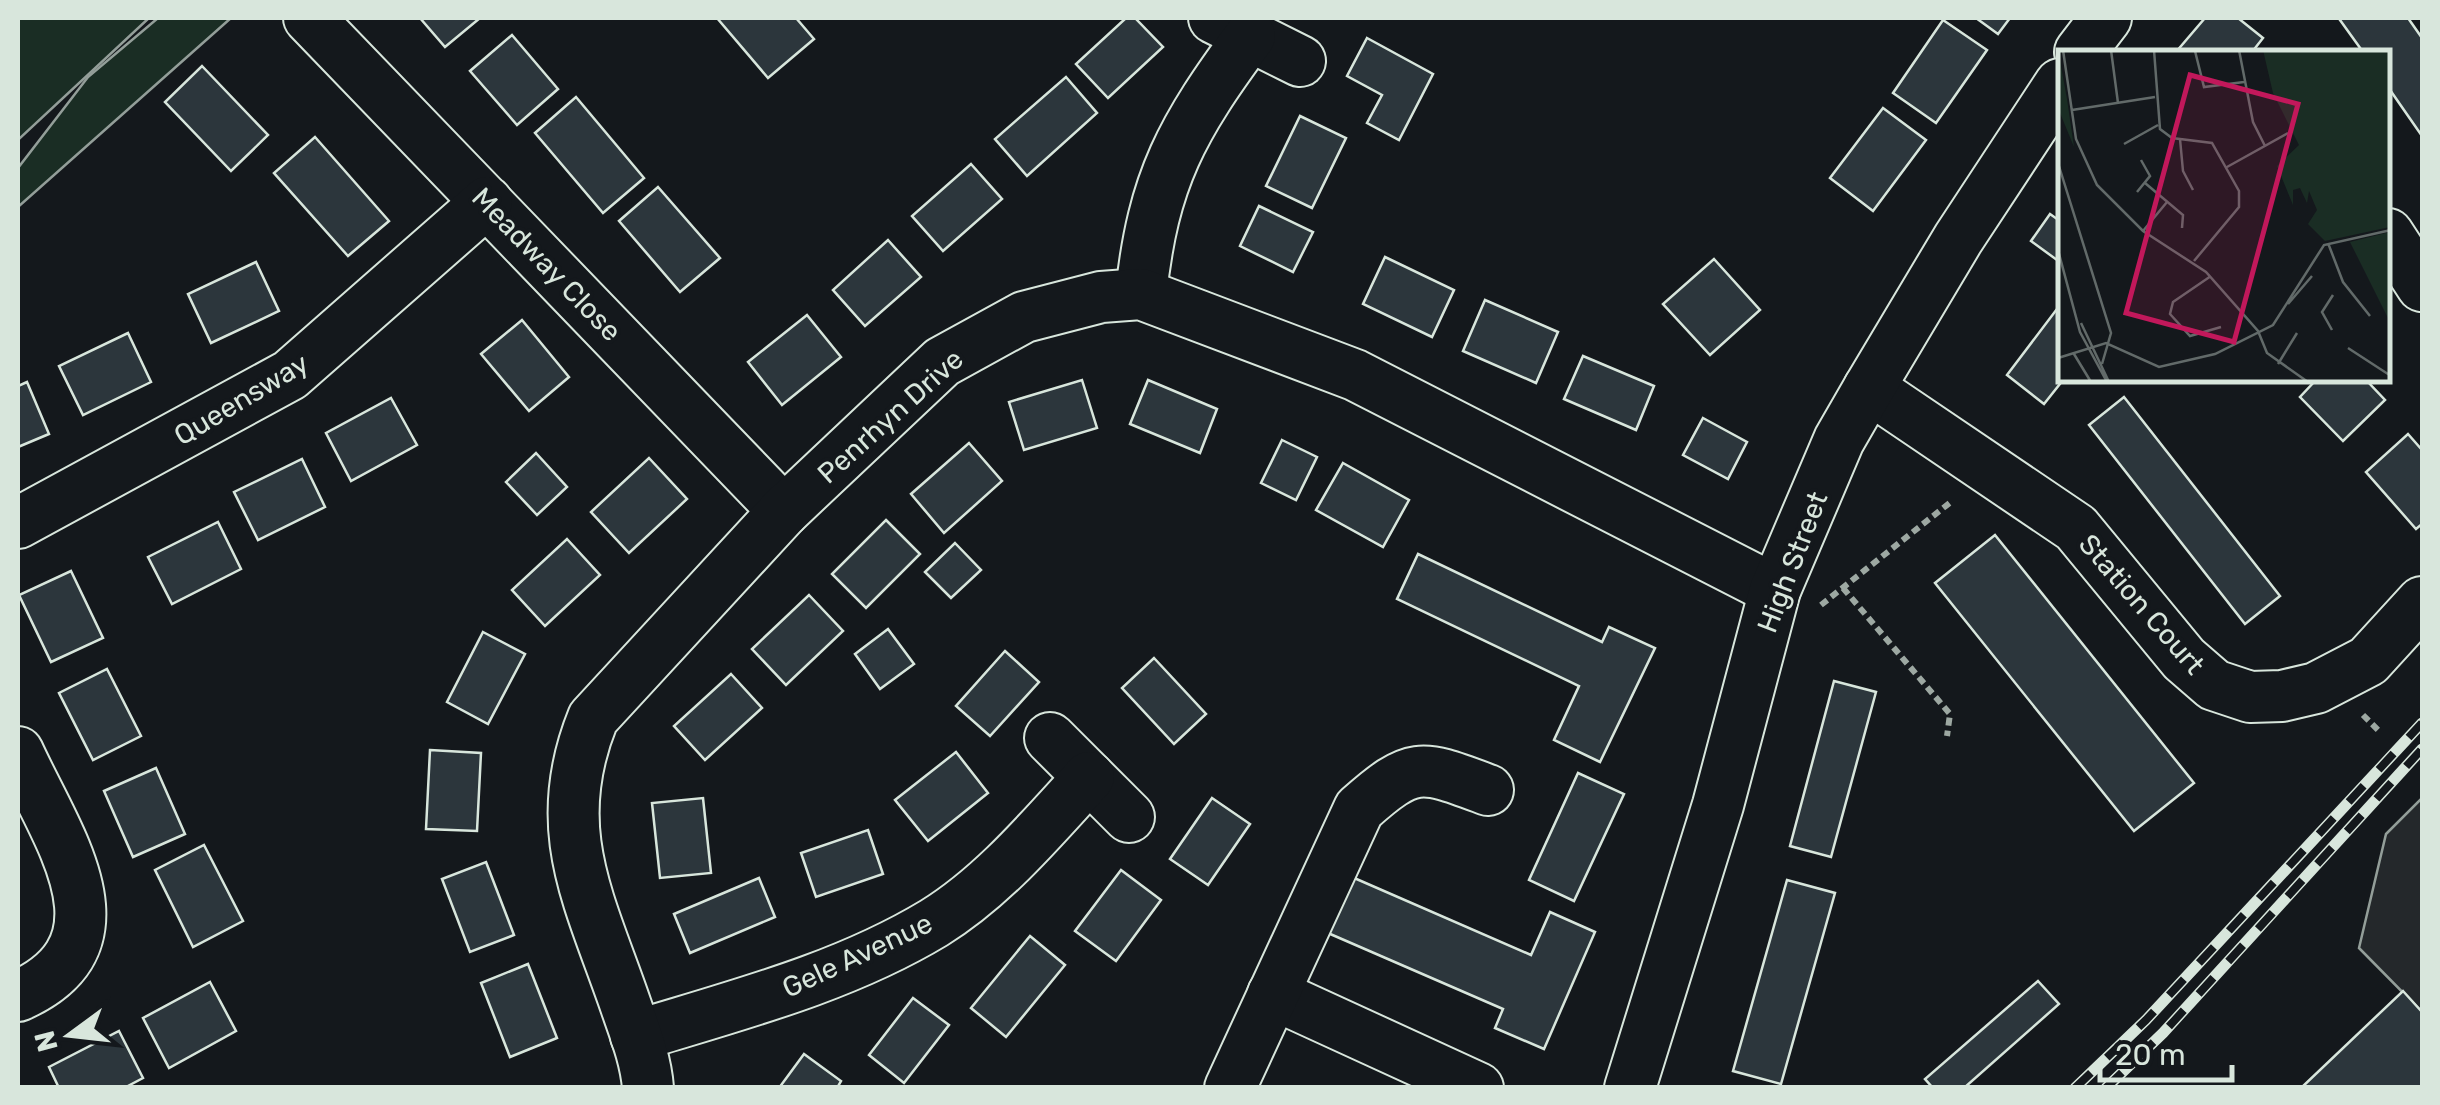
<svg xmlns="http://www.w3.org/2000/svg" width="2440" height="1105" font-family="Rubik,sans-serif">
  <rect width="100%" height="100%" fill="#14181c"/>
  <!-- green -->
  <g fill="#1a2d24" stroke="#939e99" stroke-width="2.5">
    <polygon points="18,18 149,18 18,140"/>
    <polygon points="158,18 231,18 18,207 18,168 88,77"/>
  </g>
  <!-- parking -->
  <polygon fill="#24282b" stroke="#939e99" stroke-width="2.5" points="2422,798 2422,1012 2359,948 2386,834"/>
  <!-- building -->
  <g fill="#2c363c" stroke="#d8e6dc" stroke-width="2.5">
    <polygon points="420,18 480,18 445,47"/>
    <polygon points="717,18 796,18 814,39 768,78"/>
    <polygon points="1126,18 1135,18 1163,47 1108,98 1076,64"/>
    <polygon points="1976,18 2010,18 1998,34"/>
    <polygon points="2205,18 2238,18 2263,38 2252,52 2176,52"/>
    <polygon points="2343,18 2408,18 2422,38 2422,136 2388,87 2388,52 2363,52 2340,20"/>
    <polygon points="1943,20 1987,50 1936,123 1893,93"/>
    <polygon points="512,35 558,89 517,125 470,71"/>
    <polygon points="1367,38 1433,74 1399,140 1367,123 1382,95 1347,76"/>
    <polygon points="202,66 268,135 231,171 165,102"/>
    <polygon points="1066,77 1097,113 1027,176 995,139"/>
    <polygon points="576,97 644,178 603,213 535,133"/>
    <polygon points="1883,108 1926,140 1873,211 1830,178"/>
    <polygon points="1300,116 1346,138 1312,208 1266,186"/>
    <polygon points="315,137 389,221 348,256 274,173"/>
    <polygon points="971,164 1002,199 943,251 912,216"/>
    <polygon points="658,187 720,258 680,292 619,221"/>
    <polygon points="1259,206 1313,232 1293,272 1240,246"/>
    <polygon points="2050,214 2060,221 2057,260 2031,241"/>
    <polygon points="888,240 921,277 865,326 833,290"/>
    <polygon points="1385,257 1454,290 1432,337 1363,304"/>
    <polygon points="1714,259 1760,310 1710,355 1663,304"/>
    <polygon points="256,262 279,311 211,343 188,294"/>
    <polygon points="1485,300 1558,332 1536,383 1463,351"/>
    <polygon points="2060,305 2063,380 2044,404 2007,375"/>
    <polygon points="807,315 841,357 782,405 748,362"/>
    <polygon points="522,320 569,377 529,411 481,354"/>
    <polygon points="128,333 151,382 83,415 59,366"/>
    <polygon points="1583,356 1654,386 1636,430 1564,399"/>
    <polygon points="1082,380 1097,428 1024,450 1009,402"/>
    <polygon points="1148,380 1217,409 1200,453 1130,424"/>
    <polygon points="2316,380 2366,380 2385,400 2343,441 2300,397"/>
    <polygon points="27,382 49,434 18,447 18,386"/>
    <polygon points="2124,397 2280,596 2245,624 2089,425"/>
    <polygon points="391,398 417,445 351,481 326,433"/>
    <polygon points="1703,418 1747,442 1728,479 1683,455"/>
    <polygon points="2408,434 2422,450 2422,524 2416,529 2366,472"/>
    <polygon points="1282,440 1317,457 1296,500 1261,483"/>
    <polygon points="969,443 1002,481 944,533 911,494"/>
    <polygon points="536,453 567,487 537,515 506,482"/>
    <polygon points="649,458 687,499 629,553 591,512"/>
    <polygon points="302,459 325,507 258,540 234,492"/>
    <polygon points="1343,463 1409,500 1383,547 1316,510"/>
    <polygon points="886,520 920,554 866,608 832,574"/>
    <polygon points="218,522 241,569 172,604 148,557"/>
    <polygon points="1995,535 2194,783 2134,831 1935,583"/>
    <polygon points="567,539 600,575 545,626 512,590"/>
    <polygon points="955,543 981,570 951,598 925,572"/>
    <polygon points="1418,554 1602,642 1609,627 1655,648 1600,762 1554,740 1579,686 1397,599"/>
    <polygon points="71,571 103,638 51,662 19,595"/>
    <polygon points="809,595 843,631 786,685 752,649"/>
    <polygon points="888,629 914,664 880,689 855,654"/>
    <polygon points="483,632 525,654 488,724 447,702"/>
    <polygon points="1005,651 1039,682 990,736 956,706"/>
    <polygon points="1154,658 1206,714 1174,744 1122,688"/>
    <polygon points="107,669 141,736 93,760 59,693"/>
    <polygon points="731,674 762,708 705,760 674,726"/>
    <polygon points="1834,681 1876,692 1831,857 1790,846"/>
    <polygon points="430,750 481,753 477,831 426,829"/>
    <polygon points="956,752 988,793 928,841 895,800"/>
    <polygon points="156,768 185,834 133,857 104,791"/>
    <polygon points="1578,773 1624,794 1574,901 1529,880"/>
    <polygon points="703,798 711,873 660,878 652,803"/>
    <polygon points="1212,798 1250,824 1208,885 1170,859"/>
    <polygon points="868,830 883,874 816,897 801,853"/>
    <polygon points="204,845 243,921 193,947 155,870"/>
    <polygon points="486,862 514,935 470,952 442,879"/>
    <polygon points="1121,870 1161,900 1116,961 1075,931"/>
    <polygon points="1345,874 1531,955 1550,912 1595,932 1544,1049 1495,1028 1503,1009 1321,930"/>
    <polygon points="759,878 775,917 690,953 674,914"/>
    <polygon points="1787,880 1835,893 1781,1084 1733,1071"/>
    <polygon points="1030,936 1065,965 1006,1037 971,1008"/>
    <polygon points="528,964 557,1038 510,1057 481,983"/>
    <polygon points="2038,981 2059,1004 1964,1088 1933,1088 1925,1079"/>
    <polygon points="210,982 236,1031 169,1068 143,1018"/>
    <polygon points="2403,991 2422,1012 2422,1088 2301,1088"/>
    <polygon points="913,998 949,1025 904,1083 869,1055"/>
    <polygon points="119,1031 143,1078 124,1088 59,1088 49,1067"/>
    <polygon points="804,1054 841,1081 837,1088 779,1088"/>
  </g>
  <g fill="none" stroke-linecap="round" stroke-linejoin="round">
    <defs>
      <g id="minor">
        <polyline points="309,18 784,511"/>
        <polyline points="1214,18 1300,61"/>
        <polyline points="2080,52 2106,18"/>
        <polyline points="2388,234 2422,286"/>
        <path d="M1141,294C1153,179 1182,128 1250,36"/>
        <polyline points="1869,388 2076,528 2184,659 2214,685 2250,697 2282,696 2316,688 2368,661 2422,602"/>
        <polyline points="18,523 290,375 487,202"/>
        <polyline points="1050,738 1129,817"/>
        <path d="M18,752C56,836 137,943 18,996"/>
        <polyline points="1273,994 1478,1088"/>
        <path d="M636,1036C737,1005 843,978 934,923C994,886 1042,828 1089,777"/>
        <path d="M648,1088C646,1060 635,1032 626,1006C590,901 548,829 593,718L784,511L942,362L1024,317L1101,297L1141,294L1355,375L1775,590"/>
        <path d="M1230,1088L1359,809C1414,760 1421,765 1488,790"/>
        <polyline points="1630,1088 1718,805 1775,590 1839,440 1869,388 1958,239 2060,84"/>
      </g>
    </defs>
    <!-- minor casing -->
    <use href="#minor" stroke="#d8e6dc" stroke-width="54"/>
    <!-- path -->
    <g stroke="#9da8a2" stroke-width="6" stroke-dasharray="8 5" stroke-linecap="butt">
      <polyline points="1843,588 1950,714 1947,736"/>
      <polyline points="1821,605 1952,501"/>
      <polyline points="2363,715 2379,731"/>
    </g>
    <!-- minor -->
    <use href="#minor" stroke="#14181c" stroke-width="50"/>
    <defs>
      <g id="rail">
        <polyline points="2075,1088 2146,1020 2422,723"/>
        <polyline points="2106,1088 2163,1033 2422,749"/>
      </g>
    </defs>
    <!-- rail casing -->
    <use href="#rail" stroke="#d8e6dc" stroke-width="11"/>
    <!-- rail -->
    <use href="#rail" stroke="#14181c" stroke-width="8" stroke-dasharray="22" stroke-linecap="butt"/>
  </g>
  <g text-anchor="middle" stroke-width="8" stroke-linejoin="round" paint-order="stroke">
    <!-- street labels -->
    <g font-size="28" fill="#d8e6dc" stroke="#14181c">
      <text transform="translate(547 264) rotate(46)" y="10">Meadway Close</text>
      <text transform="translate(241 399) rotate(-31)" y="10">Queensway</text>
      <text transform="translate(890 416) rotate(-42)" y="10">Penrhyn Drive</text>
      <text transform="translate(1792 562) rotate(-69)" y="10">High Street</text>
      <text transform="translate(2142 604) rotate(49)" y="10">Station Court</text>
      <text transform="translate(857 955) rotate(-25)" y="10">Gele Avenue</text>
    </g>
  </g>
  <!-- overview -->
  <g transform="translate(2058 50)">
    <rect width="332" height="332" fill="#14181c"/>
    <path d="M0,0L9,49L16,97L0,58ZM205,0H332V177L267,191L250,174L259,160L251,141L249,153L242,138L235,140V155L219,116L241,95L215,43ZM332,182V272L292,192Z" fill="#1a2d24"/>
    <path fill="none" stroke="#626a69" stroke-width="2.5" d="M5,0L18,89L39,135L85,181L148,222L200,281L209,303L250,332M53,0L60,53M96,0L102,79L114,88L154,93L181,141V157L136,211M181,0L195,72L207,96M137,1L146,37L186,32M14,60L97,47M122,89L125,121L135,140M66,94L100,75M0,113L53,283L44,314M169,117L230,83M87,133L125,165L124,178M79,142L92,126L83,110M85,181L109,152M270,193L285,232L312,266M0,200L22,282L49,332M153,226L115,252L112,264L132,286L163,277M230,254L254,226M23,273L51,332M274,280L264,262L275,245M290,298L333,326M16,304L33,332M0,308L48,293L101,317L157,304L215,275L266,195L333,180M220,314L239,283"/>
    <path fill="#c2185b" fill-opacity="0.15" stroke="#c2185b" stroke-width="5" d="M132,25L240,54L176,292L68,263Z"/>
    <rect width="332" height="332" fill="none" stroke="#d8e6dc" stroke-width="5"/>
  </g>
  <!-- border -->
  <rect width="2440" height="1105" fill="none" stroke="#d8e6dc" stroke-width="40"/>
  <!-- north arrow -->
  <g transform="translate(70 1035) rotate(255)" stroke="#14181c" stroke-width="8" paint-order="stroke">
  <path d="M0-8L18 38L0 25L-18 38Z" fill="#d8e6dc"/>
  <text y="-15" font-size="28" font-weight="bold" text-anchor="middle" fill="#d8e6dc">N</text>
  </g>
  <!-- scale -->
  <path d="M2100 1065v15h132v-15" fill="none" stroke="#d8e6dc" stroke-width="5"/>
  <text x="2115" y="1065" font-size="30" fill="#d8e6dc" stroke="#14181c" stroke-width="8" paint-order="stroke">20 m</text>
</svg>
